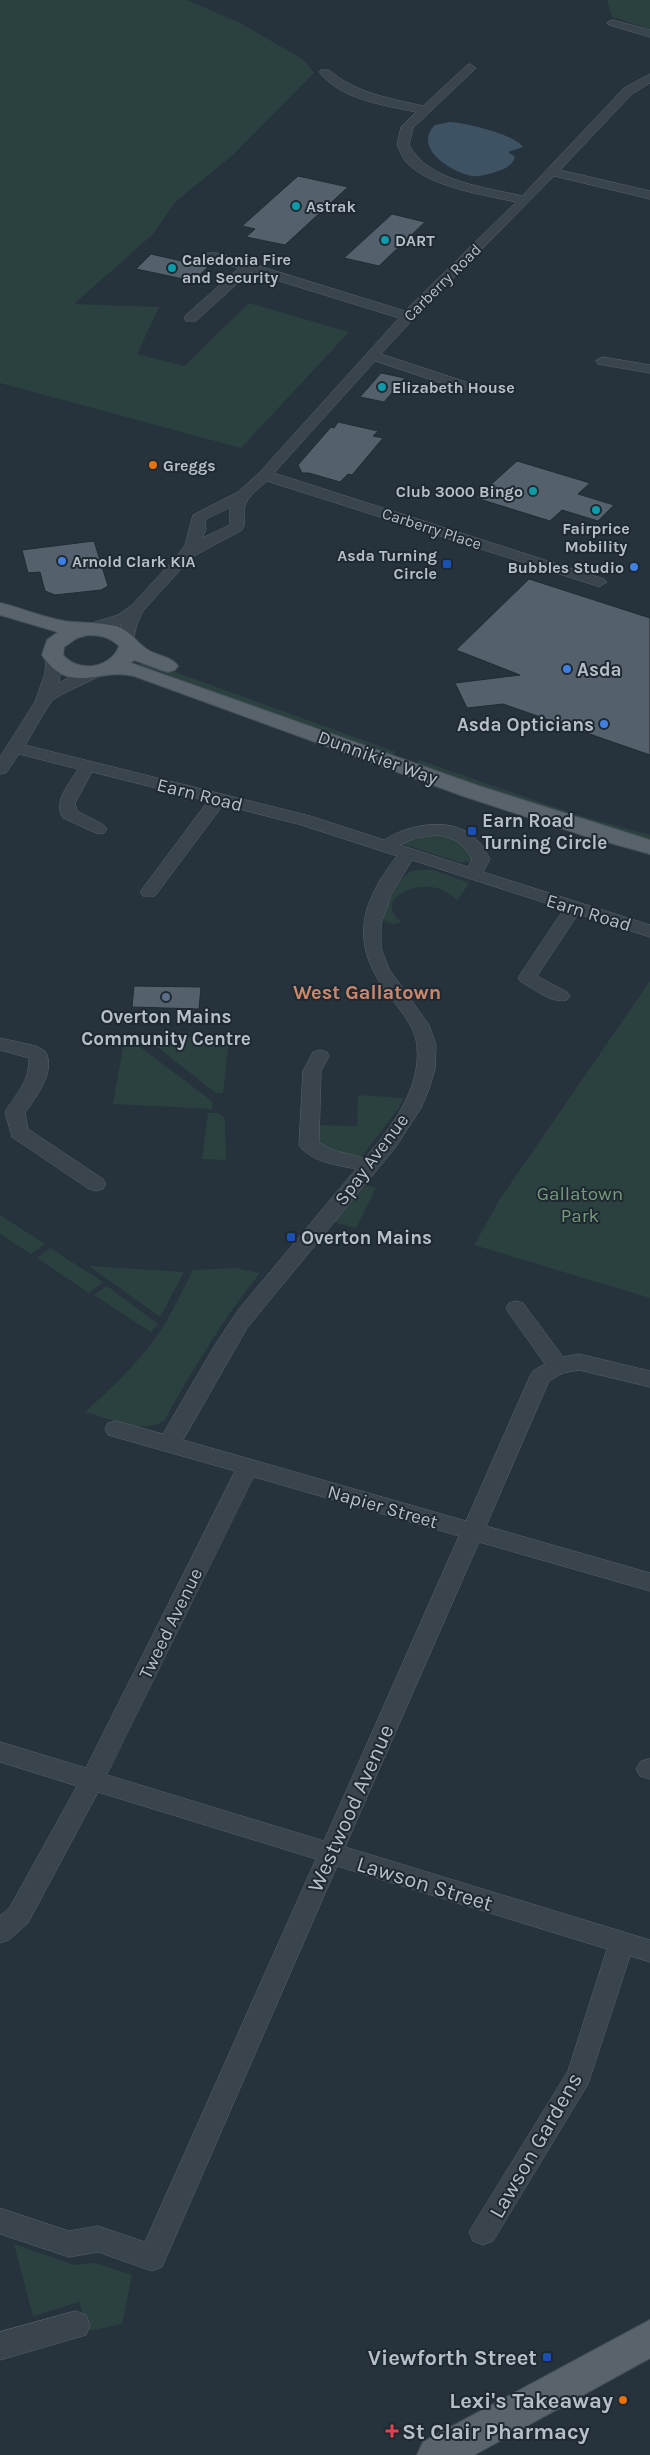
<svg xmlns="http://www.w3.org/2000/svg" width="650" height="2455" font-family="Karla,sans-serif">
  <rect width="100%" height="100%" fill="#26333c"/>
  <!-- green -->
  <g fill="#2b413f">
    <polygon points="0,0 187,0 240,23 304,60 314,73 233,155 175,202 153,234 74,304 159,307 137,354 184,366 249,303 349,332 241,448 0,383"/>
    <polygon points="607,0 650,0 650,29 612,17"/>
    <polygon points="144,661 150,663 396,752 392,756 155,670 137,667"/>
    <polygon points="419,760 577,815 650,835 650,841 522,802 415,764"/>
    <path d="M437,835C455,837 465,840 474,857L470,861L461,863L403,844L404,840L413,836Z"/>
    <path d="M434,870L469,883L457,901C432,869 367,898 402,922L393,924L384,920C384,908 399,878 410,872C417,869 426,870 434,870Z"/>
    <polygon points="650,981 650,1298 474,1245 500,1199"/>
    <polygon points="155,1036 229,1038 223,1093 216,1093 157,1047"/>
    <polygon points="123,1047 140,1047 213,1102 212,1109 113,1104"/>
    <polygon points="358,1095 403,1098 399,1108 362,1156 348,1157 316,1143 315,1125 357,1126"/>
    <polygon points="208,1113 218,1113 225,1119 226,1160 202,1159"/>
    <polygon points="366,1185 376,1188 356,1228 334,1222"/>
    <polygon points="0,1215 45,1244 31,1254 0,1234"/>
    <polygon points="50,1248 103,1282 89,1293 37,1258"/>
    <polygon points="89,1266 184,1272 160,1317"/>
    <path d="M236,1268L260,1273C223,1319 193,1369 164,1421C141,1435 109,1418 85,1412C115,1385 145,1357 166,1322C176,1305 184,1287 193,1270Z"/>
    <polygon points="107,1286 158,1324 151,1332 94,1295"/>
    <polygon points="14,2244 74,2265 95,2263 132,2275 122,2324 89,2331 79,2302 33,2316"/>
  </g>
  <!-- water -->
  <path fill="#3d5363" d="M450,122C466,123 514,134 523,147L508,152L515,157C512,165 506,169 498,171C489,174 481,177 472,176C451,172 412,148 435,125Z"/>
  <!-- building -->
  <g fill="#54616c" stroke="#212b33">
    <polygon points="298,176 348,187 285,245 246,237 255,229 242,226"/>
    <polygon points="392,214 425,222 379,266 344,258"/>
    <polygon points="151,254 208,267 193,281 136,269"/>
    <polygon points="381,373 405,378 384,402 360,397"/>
    <polygon points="338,422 378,431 373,436 383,438 352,475 348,474 340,482 309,473 302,473 298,465 331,427 334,428"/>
    <polygon points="517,461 590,483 578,494 614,505 598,521 562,510 550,521 476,498"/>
    <polygon points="94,541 108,586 101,590 55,595 45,591 40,572 28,573 22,550"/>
    <polygon points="529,579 650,618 650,755 503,704 467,708 455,683 520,675 456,650"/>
    <polygon points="134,986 201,987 199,1009 132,1007"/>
  </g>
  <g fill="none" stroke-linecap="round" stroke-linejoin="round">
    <defs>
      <g id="minor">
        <polygon points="613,20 650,30 650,37 609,25 607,23"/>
        <path d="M470,64L476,68L474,70L413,128L409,145C429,182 485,187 522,196L624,88L650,74V83L632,94L560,170L650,191V199L554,176L413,319L381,354L469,383L471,386L469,389H459L375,361L274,473L604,579L607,582L599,587L594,585L267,481C257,490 243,499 244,514C244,521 246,524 242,530L192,557L143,611L137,624L132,644H120L118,641L121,624L88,634L82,632L80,629L82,626L118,615L132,605L177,556L185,545L193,515L238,492L260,472L399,318L250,272L196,321H186L184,318L186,315L239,268L207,259L205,256L207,253H217L405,311L516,202C484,195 429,187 406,162C402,158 400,150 397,145L401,127L416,112C384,105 341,100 319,72L321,70H329C356,93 388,98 423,106L466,66ZM230,508V525L202,538L206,529L205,520Z"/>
        <polygon points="603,357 650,365 650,373 598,364 596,361"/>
        <path d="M54,654L62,659L59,683L71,676L98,667L106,672C103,676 64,692 54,699C48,704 31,736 25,745L310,816L384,840C411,823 456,815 479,842C484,847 486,853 490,859L483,872L650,925V937L578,914L537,976L567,992L570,996L567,1000C552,1004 534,989 521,982L518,978L564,909L412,860L391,895L381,924V948L389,969L429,1025L436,1045L435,1069L429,1089L421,1108L395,1148L247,1328L183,1440L466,1521L530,1376L534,1370L545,1364L509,1313L506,1308L509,1303L516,1301L523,1303L563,1357L579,1354L650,1371V1387L579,1370L563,1373L549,1381L486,1526L650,1573V1591L479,1542L345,1847L650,1940V1962L630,1956L588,2084L493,2241L483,2245L473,2241L469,2232L568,2071L607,1949L337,1866L162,2267L152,2271L98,2252L69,2257L0,2234V2208L69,2231L98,2226L145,2242L316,1859L98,1792L28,1923L9,1940L0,1943V1916L10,1907L77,1786L0,1762V1742L86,1768L235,1471L108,1435L105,1429L108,1423L116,1421L163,1434L215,1345L239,1309L356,1169C338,1165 310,1162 299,1145L303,1071L313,1052L320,1050L327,1052L329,1056L321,1071L319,1142L332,1150L365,1158C391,1128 421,1089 417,1047C416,1028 401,1011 390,997C350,945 358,906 397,856L298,824L223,805L155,896H143L140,892L143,888L208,801L92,772L75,803L77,811L104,825L107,829L104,833L98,834L63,818C52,802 70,783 78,769L19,754L6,773L0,774V757L35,702L45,673L46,659ZM437,835C454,837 464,844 472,859L468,867L400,845L415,838ZM254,1477L459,1536L324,1841L107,1775Z"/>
        <path d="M0,1038L36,1046L45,1051C57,1070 36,1097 25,1113L28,1129L103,1179L106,1184L103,1189L96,1191L89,1189L12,1137L5,1112C16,1094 30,1081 29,1058L0,1050Z"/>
        <polygon points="648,1759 650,1759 650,1779 640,1776 636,1769 640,1762"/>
        <polygon points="76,2311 86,2315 90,2325 86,2335 0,2360 0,2332"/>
      </g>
      <g id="major">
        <path d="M0,603C21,608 42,617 64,621C83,624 103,621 121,628C132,633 138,644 148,650C158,656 172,657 178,666L175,670L168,672L161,670L134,660L131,663L479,786L650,840V854L582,835L463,796L134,676C99,667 70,697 42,655L47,640L58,632L0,615ZM88,635C100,635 110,637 119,646C111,669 78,673 63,655L64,647L77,638Z"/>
        <polygon points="650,2320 650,2358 474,2455 417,2455 423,2442"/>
      </g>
    </defs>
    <!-- minor casing -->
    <use href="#minor" stroke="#58626a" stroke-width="1"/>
    <!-- major casing -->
    <use href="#major" stroke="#465058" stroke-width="2"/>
    <!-- minor -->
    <use href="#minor" fill="#3a444c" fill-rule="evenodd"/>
    <!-- major -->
    <use href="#major" fill="#58636c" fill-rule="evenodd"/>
  </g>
  <!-- markers -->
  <g fill="#0f9aa8" stroke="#1f2931" stroke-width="2">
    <circle cx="296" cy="206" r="5"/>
    <circle cx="385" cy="240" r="5"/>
    <circle cx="172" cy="268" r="5"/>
    <circle cx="382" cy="387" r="5"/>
    <circle cx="533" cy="491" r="5"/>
    <circle cx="596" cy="510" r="5"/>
  </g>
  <g fill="#e8710a" stroke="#1f2931" stroke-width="2">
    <circle cx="153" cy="465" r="5"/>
    <circle cx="623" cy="2400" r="5"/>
  </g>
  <g fill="#3f7fe0" stroke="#1f2931" stroke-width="2">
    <circle cx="62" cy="561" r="5"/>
    <circle cx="634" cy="567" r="5"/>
    <circle cx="567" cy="669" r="5"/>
    <circle cx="604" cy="724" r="5"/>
  </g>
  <g fill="#1a4fb4" stroke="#1f2931" stroke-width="2">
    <rect x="442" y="559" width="10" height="10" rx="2.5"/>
    <rect x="467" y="826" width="10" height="10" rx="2.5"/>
    <rect x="286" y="1232" width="10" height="10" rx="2.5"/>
    <rect x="542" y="2352" width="10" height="10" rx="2.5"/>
  </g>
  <circle fill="#5c6f8a" stroke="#1f2931" stroke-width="2" cx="166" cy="997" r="5"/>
  <path fill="#e0444e" stroke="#1f2931" stroke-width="2" d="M389.5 2423.5h5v5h5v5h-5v5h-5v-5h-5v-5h5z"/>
  <g text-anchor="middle" stroke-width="4" stroke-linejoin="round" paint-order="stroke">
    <!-- far-poi labels -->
    <g font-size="16" font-weight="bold" fill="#b6bfc7" stroke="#1f2931" text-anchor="start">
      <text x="306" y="212">Astrak</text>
      <text x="395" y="246">DART</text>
      <text x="182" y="265">Caledonia Fire<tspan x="182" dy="18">and Security</tspan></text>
      <text x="392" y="393">Elizabeth House</text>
      <text x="163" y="471">Greggs</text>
      <text x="523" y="497" text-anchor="end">Club 3000 Bingo</text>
      <text x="596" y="534" text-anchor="middle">Fairprice<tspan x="596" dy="18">Mobility</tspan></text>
      <text x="437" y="561" text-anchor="end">Asda Turning<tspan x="437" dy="18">Circle</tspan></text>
      <text x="72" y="567">Arnold Clark KIA</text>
      <text x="624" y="573" text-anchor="end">Bubbles Studio</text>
    </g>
    <!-- far-street labels -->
    <g font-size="16" fill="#b6bfc7" stroke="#1f2931">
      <text transform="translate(442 282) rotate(-45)" y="6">Carberry Road</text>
      <text transform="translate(432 528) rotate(18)" y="6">Carberry Place</text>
    </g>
    <!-- poi labels -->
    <g font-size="19" font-weight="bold" fill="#b6bfc7" stroke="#1f2931" text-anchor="start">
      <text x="577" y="676">Asda</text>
      <text x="594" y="731" text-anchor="end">Asda Opticians</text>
      <text x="482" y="827">Earn Road<tspan x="482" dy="22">Turning Circle</tspan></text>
      <text x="166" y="1023" text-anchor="middle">Overton Mains<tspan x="166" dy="22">Community Centre</tspan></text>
      <text x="301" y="1244">Overton Mains</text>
    </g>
    <!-- street labels -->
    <g font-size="19" fill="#b6bfc7" stroke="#1f2931">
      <text transform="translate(378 757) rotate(20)" y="7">Dunnikier Way</text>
      <text transform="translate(200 794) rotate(14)" y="7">Earn Road</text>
      <text transform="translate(589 912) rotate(17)" y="7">Earn Road</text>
      <text transform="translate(371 1159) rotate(-53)" y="7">Spay Avenue</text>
      <text transform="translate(383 1506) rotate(16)" y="7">Napier Street</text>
      <text transform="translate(170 1623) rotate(-64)" y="7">Tweed Avenue</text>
    </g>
    <!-- park labels -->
    <g font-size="19" fill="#769b79" stroke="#1f2931">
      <text x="580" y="1200">Gallatown<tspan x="580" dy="22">Park</tspan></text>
    </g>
    <!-- neighbourhood labels -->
    <g font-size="20" font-weight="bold" fill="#cc886c" stroke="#1f2931">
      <text x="367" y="999">West Gallatown</text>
    </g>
    <!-- near-street labels -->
    <g font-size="22" fill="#b6bfc7" stroke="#1f2931">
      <text transform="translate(350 1808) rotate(-66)" y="8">Westwood Avenue</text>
      <text transform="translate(425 1883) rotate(17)" y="8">Lawson Street</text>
      <text transform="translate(535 2145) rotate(-60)" y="8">Lawson Gardens</text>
    </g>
    <!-- near-poi labels -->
    <g font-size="22" font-weight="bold" fill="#b6bfc7" stroke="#1f2931" text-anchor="end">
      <text x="537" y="2365">Viewforth Street</text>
      <text x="613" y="2408">Lexi's Takeaway</text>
      <text x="402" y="2439" text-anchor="start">St Clair Pharmacy</text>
    </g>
  </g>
</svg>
